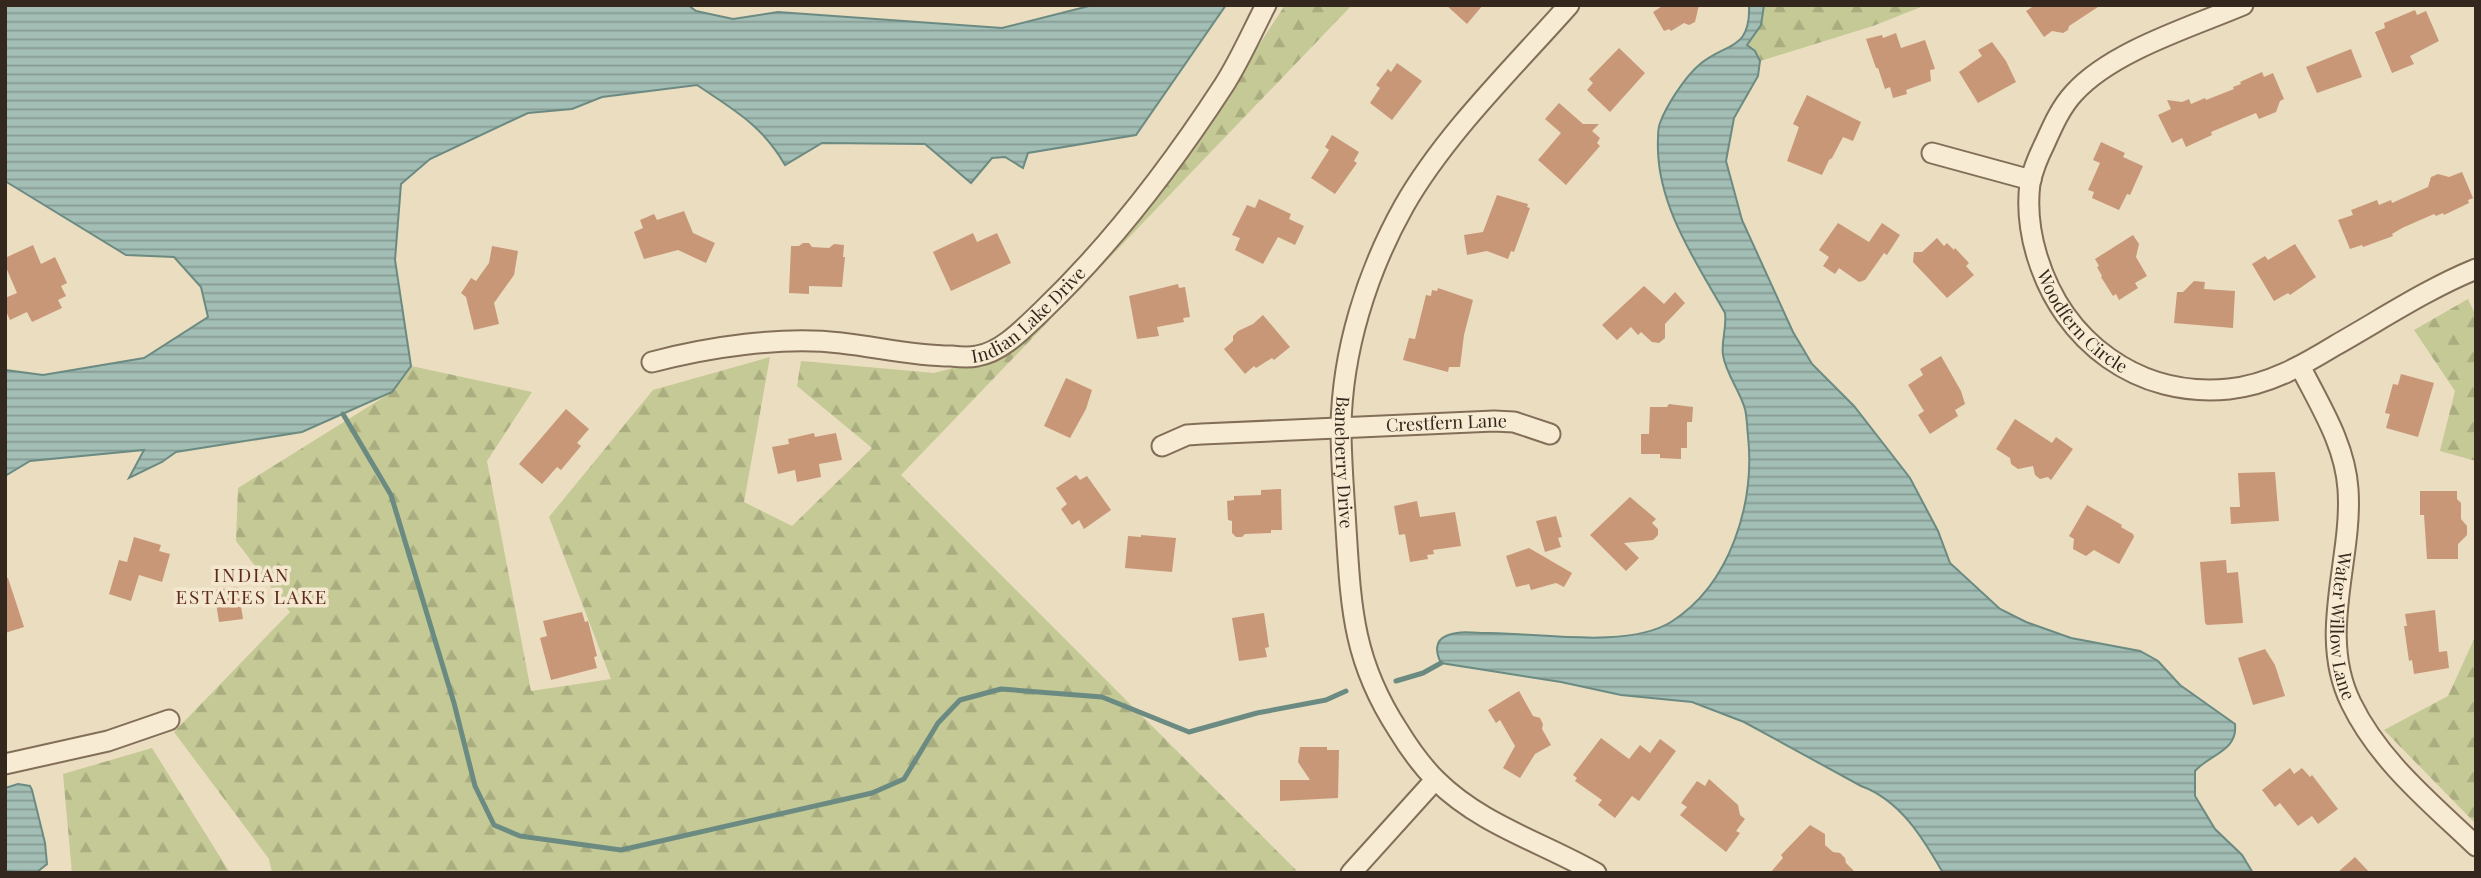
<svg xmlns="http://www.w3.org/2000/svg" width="2481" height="878" font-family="'Playfair Display',serif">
  <defs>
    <pattern id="forest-firs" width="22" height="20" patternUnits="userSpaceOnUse" patternTransform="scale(1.75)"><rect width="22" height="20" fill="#c4c995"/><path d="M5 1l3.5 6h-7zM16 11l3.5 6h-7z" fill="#a9ad80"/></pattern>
    <pattern id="water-rules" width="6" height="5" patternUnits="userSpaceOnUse" patternTransform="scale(1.75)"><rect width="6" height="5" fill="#a3beb5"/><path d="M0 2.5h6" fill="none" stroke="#869a93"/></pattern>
  </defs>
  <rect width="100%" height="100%" fill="#ebddc0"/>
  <!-- forest -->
  <g fill="url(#forest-firs)">
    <polygon points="1285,5 1352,5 901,475 1299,873 272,873 269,859 174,732 290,612 236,541 238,488 392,392 411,366 532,392 487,461 531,691 611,679 549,517 653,390 770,357 744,502 792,526 872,448 797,386 801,361 934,373 1001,355 1095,263 1172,179"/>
    <polygon points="1764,5 1926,5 1873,26 1760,61 1755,51 1747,46 1761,25"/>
    <polygon points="2468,299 2476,316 2476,461 2440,451 2455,391 2414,330"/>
    <polygon points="2476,635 2476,824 2384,730 2448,696"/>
    <polygon points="152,748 230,873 72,873 63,774"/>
  </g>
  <!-- water -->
  <g fill="url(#water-rules)" stroke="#6b8b82" stroke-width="2">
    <path d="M5,5H688L696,11L733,19L778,12L1002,28L1093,5H1226L1136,135L1028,153L1023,168L1005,157L992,158L971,183L925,144L822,143L785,165C762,125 734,110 697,85L602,97L572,109L528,113L430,159L401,184L395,260L411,366L392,392L302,432L176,452L162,462L129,478L144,450L30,461L5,476V370L43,375L144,358L208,317L201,287L174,257L126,255L5,181Z"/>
    <path d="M1749,5H1764L1761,25L1747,45L1755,51L1760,61L1758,76L1734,118L1726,161L1742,220L1793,332L1812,364L1854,406L1910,478L1938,531L1950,563L2000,609L2026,622L2071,638L2140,651L2158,661L2180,685L2235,724C2238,751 2210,754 2195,771V796L2215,829L2242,855L2253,873H1943C1923,838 1900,800 1861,786L1744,722L1692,702L1621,695L1561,682L1441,663C1436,653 1434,641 1446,636C1458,630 1474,633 1488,633C1539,633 1627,649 1671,622C1731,584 1755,503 1748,436C1747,427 1747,417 1745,409C1740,391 1726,374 1723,355C1721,341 1727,328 1725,313C1695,260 1655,203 1658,139C1658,134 1658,128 1660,123C1666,106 1685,77 1699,65C1725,42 1751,52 1749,5Z"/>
    <polygon points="18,784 30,786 32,790 45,843 47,864 36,873 5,871 5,788"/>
  </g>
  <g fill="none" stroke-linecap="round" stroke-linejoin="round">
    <!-- stream -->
    <g stroke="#6b8b82" stroke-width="5">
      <polyline points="343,414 391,495 454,703 475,786 494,825 520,836 621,850 872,793 904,779 938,723 960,700 1001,689 1102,697 1189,732 1257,713 1326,700 1346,691"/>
      <polyline points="1396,681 1423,673 1441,663"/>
    </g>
  </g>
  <!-- building -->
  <g fill="#c89777">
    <polygon points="1446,5 1483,5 1467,24"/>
    <polygon points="1664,5 1699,5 1695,22 1689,25 1684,23 1671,31 1669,29 1664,31 1653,12"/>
    <polygon points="2035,5 2101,5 2069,26 2068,30 2063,33 2052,31 2044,37 2026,11"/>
    <polygon points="2415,10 2417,15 2426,11 2439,41 2410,56 2414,64 2392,73 2375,32 2385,28 2384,23"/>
    <polygon points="1896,33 1901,48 1925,40 1935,69 1930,70 1931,81 1906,90 1907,94 1893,98 1890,87 1885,89 1878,68 1876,68 1866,39 1882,35 1883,38"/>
    <polygon points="1992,42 2006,61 2016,82 1978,103 1959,72 1982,56 1978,50"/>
    <polygon points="1619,48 1645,73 1610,112 1587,90 1593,83 1589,79"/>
    <polygon points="2351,49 2362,77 2317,93 2306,67"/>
    <polygon points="1397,63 1422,81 1392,120 1370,103 1380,88 1376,85 1388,69 1391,72"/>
    <polygon points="2262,72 2264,77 2273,73 2284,99 2280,101 2276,112 2259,119 2256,113 2211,132 2212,135 2186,147 2182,138 2172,143 2158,115 2171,109 2167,100 2182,102 2189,99 2191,104 2205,98 2206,100 2234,89 2233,87 2241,84 2240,82"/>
    <polygon points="1807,95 1861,122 1853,141 1843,137 1832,158 1829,160 1822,175 1787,161 1799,127 1793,124"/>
    <polygon points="1559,103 1583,124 1599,124 1592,131 1600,138 1597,143 1600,146 1566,185 1538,160 1561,133 1545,119"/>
    <polygon points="1332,135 1359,152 1354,161 1357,163 1335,194 1311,178 1329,150 1325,147"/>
    <polygon points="2101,142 2125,153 2123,157 2143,166 2130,195 2127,194 2119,210 2092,198 2094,192 2088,190 2100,163 2093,160"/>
    <polygon points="2462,172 2473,198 2468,200 2469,203 2444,215 2443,213 2436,216 2434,214 2402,228 2392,234 2393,236 2363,247 2362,245 2350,249 2338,220 2353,215 2351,210 2377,200 2379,205 2391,200 2392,203 2428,187 2431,177 2438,174 2449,177"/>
    <polygon points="1497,195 1528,204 1527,207 1530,208 1514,252 1511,251 1508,259 1487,251 1467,255 1464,235 1483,232"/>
    <polygon points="1259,199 1291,214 1289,219 1304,226 1295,245 1278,237 1263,264 1235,250 1240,238 1232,235 1247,205 1255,208"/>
    <polygon points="684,211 693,233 715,243 706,263 678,250 644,259 634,232 643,228 640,220 654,214 657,220"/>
    <polygon points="1838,223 1869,242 1882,223 1900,235 1887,255 1884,253 1865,280 1859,282 1839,268 1835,274 1823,266 1829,257 1819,250"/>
    <polygon points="973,233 977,242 997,233 1011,263 951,291 933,252"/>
    <polygon points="2133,235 2139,244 2136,257 2147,276 2135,283 2138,288 2119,300 2116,294 2113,296 2101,277 2102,276 2097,267 2099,266 2095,259"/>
    <polygon points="1937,238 1944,246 1947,243 1954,250 1955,248 1969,263 1966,266 1974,275 1947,298 1913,262 1914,252 1922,252"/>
    <polygon points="803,243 809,243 812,247 829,248 834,244 844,245 843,257 845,257 842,287 809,286 809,294 789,293 791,246 799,246"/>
    <polygon points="2295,244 2316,277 2290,295 2288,293 2274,301 2252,264 2265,256 2268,260"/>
    <polygon points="33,245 41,264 55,257 67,283 61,286 66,296 58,300 62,308 32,322 27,312 10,320 5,309 5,298 17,293 5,265 5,258"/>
    <polygon points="492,246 518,251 514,275 494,303 499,324 474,330 466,297 461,293 471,278 476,281 489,263"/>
    <polygon points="2194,281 2205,282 2204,289 2235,291 2233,328 2174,323 2177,292 2183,292"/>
    <polygon points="1178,284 1179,288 1185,287 1190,317 1183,318 1184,322 1157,327 1159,336 1137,339 1129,296"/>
    <polygon points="1644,286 1664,304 1675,292 1685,303 1665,324 1665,338 1659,343 1652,342 1641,332 1638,335 1631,327 1617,340 1602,325"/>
    <polygon points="1438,288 1473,300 1464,335 1460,367 1449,367 1448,372 1403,360 1409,338 1415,339 1426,295 1431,296 1432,290 1437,291"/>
    <polygon points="1263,315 1290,347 1274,360 1272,358 1256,368 1254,366 1245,374 1224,349 1233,341 1233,336 1238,331 1253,324"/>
    <polygon points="1941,356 1961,391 1965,404 1955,410 1958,416 1930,434 1918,415 1924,411 1908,385 1923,375 1920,369"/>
    <polygon points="2401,374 2434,383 2418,437 2386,428 2390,414 2385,413 2393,384 2398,385"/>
    <polygon points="1066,378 1092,390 1086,409 1070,438 1044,426"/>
    <polygon points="1669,404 1693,407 1692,422 1687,422 1687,448 1681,448 1681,459 1660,458 1660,454 1641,454 1641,434 1649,434 1650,407 1667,407"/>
    <polygon points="566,409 589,429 577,443 581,446 561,470 557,467 542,484 519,464"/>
    <polygon points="2015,419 2052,443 2056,437 2073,449 2051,480 2048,477 2040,479 2035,475 2033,466 2018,469 2011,464 2010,458 1996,449"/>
    <polygon points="814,433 815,437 836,433 842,460 819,464 821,477 797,482 795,470 778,474 772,447 789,444 788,439"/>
    <polygon points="2275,472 2279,521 2231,524 2230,507 2240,507 2238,473"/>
    <polygon points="1076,475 1080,480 1087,476 1111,510 1084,529 1079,520 1072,525 1061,509 1067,504 1056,488"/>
    <polygon points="1281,489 1282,530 1271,530 1271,533 1245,534 1242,537 1236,537 1232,533 1232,521 1228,520 1227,501 1234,500 1234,496 1261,495 1261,490"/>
    <polygon points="2420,491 2457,491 2457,499 2461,503 2461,519 2467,526 2467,535 2458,544 2458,559 2427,559 2424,515 2420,515"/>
    <polygon points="1630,497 1656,519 1652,523 1658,529 1658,535 1653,540 1624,543 1639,558 1626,571 1590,535"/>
    <polygon points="1417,501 1420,517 1455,512 1461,546 1433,550 1434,554 1427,555 1428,559 1410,562 1405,534 1399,535 1394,506"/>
    <polygon points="2087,505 2122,525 2121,527 2133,534 2134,537 2119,564 2094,550 2086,556 2073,549 2074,539 2069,536"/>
    <polygon points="1556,516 1562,537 1558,538 1561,547 1545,552 1536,521"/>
    <polygon points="1141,535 1176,538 1172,572 1125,568 1128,536 1141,537"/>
    <polygon points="134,537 161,545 159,551 170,554 162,582 139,575 131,601 109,594 119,560 127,562"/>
    <polygon points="1529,548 1572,573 1564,587 1556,583 1531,590 1529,584 1516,587 1506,556"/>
    <polygon points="2226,560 2227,573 2238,572 2243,623 2207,625 2205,623 2200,562"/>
    <polygon points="5,578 8,578 24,627 5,633"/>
    <polygon points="238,587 243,619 219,622 214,590"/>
    <polygon points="2435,610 2439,652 2447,651 2449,668 2414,674 2412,660 2409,661 2404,626 2407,626 2405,614"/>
    <polygon points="582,612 585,622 588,621 597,656 594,657 597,668 551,680 540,638 547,636 543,621"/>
    <polygon points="1264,613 1269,647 1265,648 1267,657 1239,661 1232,618"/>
    <polygon points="2265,649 2275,665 2285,696 2253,705 2238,658"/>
    <polygon points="1519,691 1533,716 1540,718 1543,724 1542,729 1551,745 1535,754 1520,778 1503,768 1515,746 1500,720 1496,723 1488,710"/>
    <polygon points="1601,738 1629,759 1640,745 1650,753 1660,739 1676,751 1639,801 1632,796 1615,818 1598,805 1602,800 1575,781 1577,778 1573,775"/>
    <polygon points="1300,747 1327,747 1327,750 1339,750 1338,798 1280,801 1280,780 1310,780 1298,762"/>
    <polygon points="2290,768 2294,774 2302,768 2310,777 2312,775 2338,809 2318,824 2312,816 2298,826 2280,803 2275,807 2262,790"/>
    <polygon points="1709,779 1738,805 1740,815 1745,819 1736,831 1740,833 1726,852 1680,815 1687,807 1681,803 1697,781 1705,786"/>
    <polygon points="1810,825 1825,834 1825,845 1833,852 1840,853 1845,858 1846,863 1856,873 1770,873 1783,858 1781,855"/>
    <polygon points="2355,857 2370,873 2337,873"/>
  </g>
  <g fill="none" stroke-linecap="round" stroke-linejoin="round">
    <defs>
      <g id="minor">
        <path id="s1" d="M1569,5C1514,67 1445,134 1404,206C1367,272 1342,351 1341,428C1341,461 1344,495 1346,528C1351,608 1353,661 1398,730C1409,748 1421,765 1436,780C1481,825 1542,842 1596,873"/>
        <path id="s2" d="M2243,5C2191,27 2112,51 2074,93C2061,107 2053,125 2045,143C2039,155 2033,169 2030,183C2027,207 2030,233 2037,256C2063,342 2138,398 2229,389C2269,385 2303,365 2336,345C2382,319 2427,289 2476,269"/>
        <polyline points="1932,153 2031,180"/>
        <path id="s3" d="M652,362C709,347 782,336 841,343C878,347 913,356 951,356C959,357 969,358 977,356C1002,352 1024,328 1042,311C1111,245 1172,165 1224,85C1240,60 1252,32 1266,5"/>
        <path id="s4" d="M2300,366C2320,406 2345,444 2348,489C2353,560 2317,634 2351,703C2379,761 2431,803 2476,846"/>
        <path id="s5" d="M1162,446L1187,435L1202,434L1494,421L1514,422L1550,434"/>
        <polyline points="5,764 108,741 169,720"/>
        <polyline points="1351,873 1435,780"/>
      </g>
    </defs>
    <!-- minor casing -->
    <use href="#minor" stroke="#836e59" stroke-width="23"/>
    <!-- minor -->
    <use href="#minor" stroke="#f7ebd3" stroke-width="19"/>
  </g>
  <g text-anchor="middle" stroke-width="7" stroke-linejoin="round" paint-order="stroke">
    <!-- street labels -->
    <g font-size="18" fill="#34271d" stroke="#f3e8cf">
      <text dy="6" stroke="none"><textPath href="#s3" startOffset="394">Indian Lake Drive</textPath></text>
      <text dy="6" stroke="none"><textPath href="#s2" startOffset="448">Woodfern Circle</textPath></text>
      <text dy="6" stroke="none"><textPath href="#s5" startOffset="287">Crestfern Lane</textPath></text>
      <text dy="6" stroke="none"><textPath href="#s1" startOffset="528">Baneberry Drive</textPath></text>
      <text dy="6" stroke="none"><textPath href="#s4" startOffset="271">Water Willow Lane</textPath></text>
    </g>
    <!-- neighbourhood labels -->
    <g font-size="19" letter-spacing="2" fill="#5e2a1e" stroke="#f3e8cf">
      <text x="252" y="582">INDIAN<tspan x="252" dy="22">ESTATES LAKE</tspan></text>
    </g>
  </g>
  <!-- border -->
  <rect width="2481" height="878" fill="none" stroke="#34271d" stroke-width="14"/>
</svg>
